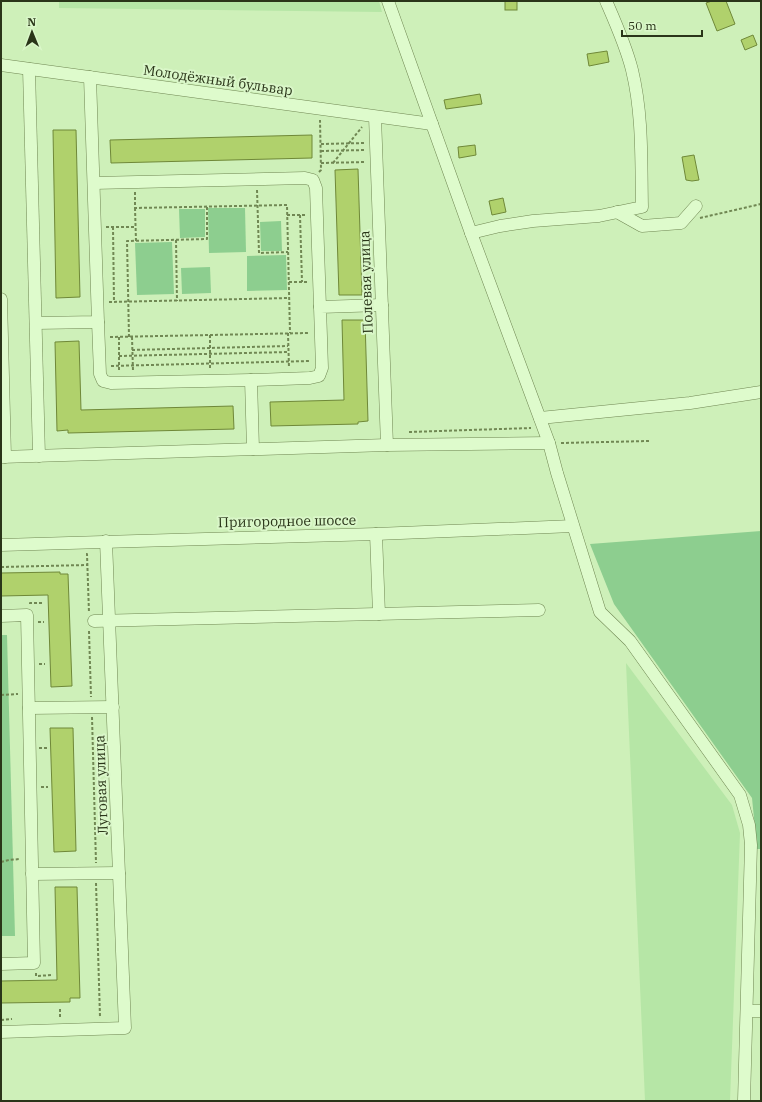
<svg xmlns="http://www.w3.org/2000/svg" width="762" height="1102" font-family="'IBM Plex Serif',serif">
  <rect width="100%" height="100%" fill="#cef0b9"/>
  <!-- farmland -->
  <g fill="#b6e6a6">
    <polygon points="59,1 379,1 382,12 59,8"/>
    <polygon points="626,663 732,805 740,833 730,1101 645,1101"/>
  </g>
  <!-- green -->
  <g fill="#8dce8f">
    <polygon points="208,208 245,208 246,252 209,253"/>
    <polygon points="179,209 205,209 205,237 180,238"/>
    <polygon points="281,221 282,251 261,251 260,222"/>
    <polygon points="172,242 174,294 137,295 135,243"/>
    <polygon points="286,255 287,290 247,291 247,256"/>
    <polygon points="210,267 211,293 182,294 181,268"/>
    <polygon points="761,531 761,849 757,849 752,798 614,604 590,544"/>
    <polygon points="1,635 7,635 15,936 1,936"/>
  </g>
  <!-- building -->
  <g fill="#b0d16c" stroke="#6f8838">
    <rect x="505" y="1" width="12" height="9"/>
    <polygon points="712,1 726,1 735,24 717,31 706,3"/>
    <polygon points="753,35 757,45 745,50 741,40"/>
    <polygon points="607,51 609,62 589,66 587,54"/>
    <polygon points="480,94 482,104 446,109 444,100"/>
    <polygon points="53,130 76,130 80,297 56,298"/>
    <polygon points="312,135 312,158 111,163 110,140"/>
    <polygon points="475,145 476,155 459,158 458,147"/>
    <polygon points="694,155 699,180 692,181 686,180 682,157"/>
    <polygon points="358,169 362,295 339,295 335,170"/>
    <polygon points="503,198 506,212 492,215 489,201"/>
    <polygon points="342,320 365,320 368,421 358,422 358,424 271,426 270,402 344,400"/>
    <polygon points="79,341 81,410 233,406 234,429 68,433 68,430 57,431 55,342"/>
    <polygon points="60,572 60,574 68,574 72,686 51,687 48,595 1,596 1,573"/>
    <polygon points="50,728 73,728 76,851 54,852"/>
    <polygon points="55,887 77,887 80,998 70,998 70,1002 1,1003 1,981 57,980"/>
  </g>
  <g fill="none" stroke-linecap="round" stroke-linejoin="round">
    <defs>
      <g id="minor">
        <polyline points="388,1 471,233 549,443 557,473 600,612 630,641 740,795 749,825 751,845 744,1101"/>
        <polyline points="1,65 432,124"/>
        <polyline points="29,69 39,456"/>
        <polyline points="375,117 387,445"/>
        <polyline points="94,183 305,178 313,180 316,188 320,307"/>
        <polyline points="617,212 642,226 681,223 696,206"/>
        <path d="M471,233L500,226L533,221L599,216L642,207C641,162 643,115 632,70C626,46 616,24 606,1"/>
        <polyline points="1,299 5,457"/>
        <polyline points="98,322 100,374 103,381 111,383 251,380 253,449"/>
        <polyline points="36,323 98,322 90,77"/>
        <polyline points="251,380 310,378 319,376 322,368 320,307 382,305"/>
        <polyline points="540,418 690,403 761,392"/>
        <polyline points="1,457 387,445 549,443"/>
        <polyline points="376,534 379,614"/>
        <polyline points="1,545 376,534 573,526"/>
        <polyline points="1,616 27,615 34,963 1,964"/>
        <polyline points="94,621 539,610"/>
        <polyline points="29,708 113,707"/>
        <polyline points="32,874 119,873"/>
        <polyline points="747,1011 761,1011"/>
        <polyline points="1,1032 125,1028 106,541"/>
      </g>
    </defs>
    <!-- minor casing -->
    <use href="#minor" stroke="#708753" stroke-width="13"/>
    <!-- path -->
    <g stroke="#708753" stroke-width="2" stroke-dasharray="3 2" stroke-linecap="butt">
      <polyline points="321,144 365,143"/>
      <polyline points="321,151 365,150"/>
      <polyline points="321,163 366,162"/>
      <polyline points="333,163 362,127"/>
      <polyline points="319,172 321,170 320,120"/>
      <polyline points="257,190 259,253 288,252"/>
      <polyline points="135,192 135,208 287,205 290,333"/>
      <polyline points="135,208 136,241"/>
      <polyline points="287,215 306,215"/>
      <polyline points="300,215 302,282"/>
      <polyline points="700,218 761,204"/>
      <polyline points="106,227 136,227"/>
      <polyline points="113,227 114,302"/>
      <polyline points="176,240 177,301"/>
      <polyline points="289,282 308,282"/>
      <polyline points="109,302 289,298"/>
      <polyline points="288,333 289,368"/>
      <polyline points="210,335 210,369"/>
      <polyline points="110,337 309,333"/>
      <polyline points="119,337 119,372"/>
      <polyline points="129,337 127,241 207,239 207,207"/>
      <polyline points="132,337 133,371"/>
      <polyline points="132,350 288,346"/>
      <polyline points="119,356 288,352"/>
      <polyline points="111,366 310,361"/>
      <polyline points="409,432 531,428"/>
      <polyline points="561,443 649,441"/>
      <polyline points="86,554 87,554 89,613"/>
      <polyline points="1,567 87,565"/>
      <polyline points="30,604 30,603 43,603"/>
      <polyline points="38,622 44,622"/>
      <polyline points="89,631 91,697"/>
      <polyline points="39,664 45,664"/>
      <polyline points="1,695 18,694"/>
      <polyline points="92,717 96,863"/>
      <polyline points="39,748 48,748"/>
      <polyline points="41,787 48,787"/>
      <polyline points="1,862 9,860 20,859"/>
      <polyline points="96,883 100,1017 99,1017"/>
      <polyline points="36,973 36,976 53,975"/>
      <polyline points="60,1009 60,1018"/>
      <polyline points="1,1020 12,1019"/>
    </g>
    <!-- minor -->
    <use href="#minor" stroke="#defbcc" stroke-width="12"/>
  </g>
  <g text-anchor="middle" stroke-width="4" stroke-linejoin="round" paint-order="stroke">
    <!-- street labels -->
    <g font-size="14" fill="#2a3519" stroke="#daf7c9">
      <text transform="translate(218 80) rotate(8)" y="5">Молодёжный бульвар</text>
      <text transform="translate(366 282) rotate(-92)" y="5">Полевая улица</text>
      <text transform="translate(287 521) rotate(-1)" y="5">Пригородное шоссе</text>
      <text transform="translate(101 785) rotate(-92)" y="5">Луговая улица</text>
    </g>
  </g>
  <!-- border -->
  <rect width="762" height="1102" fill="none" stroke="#2a3519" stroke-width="4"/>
  <!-- north arrow -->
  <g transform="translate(32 32) rotate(359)" stroke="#daf7c9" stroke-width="3" paint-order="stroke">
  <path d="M0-3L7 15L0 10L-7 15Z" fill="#2a3519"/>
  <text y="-6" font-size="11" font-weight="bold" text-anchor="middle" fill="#2a3519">N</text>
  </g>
  <!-- scale -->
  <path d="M622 30v6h80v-6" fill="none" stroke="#2a3519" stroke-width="2"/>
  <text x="628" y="30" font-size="12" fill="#2a3519" stroke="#daf7c9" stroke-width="3" paint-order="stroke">50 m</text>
</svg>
